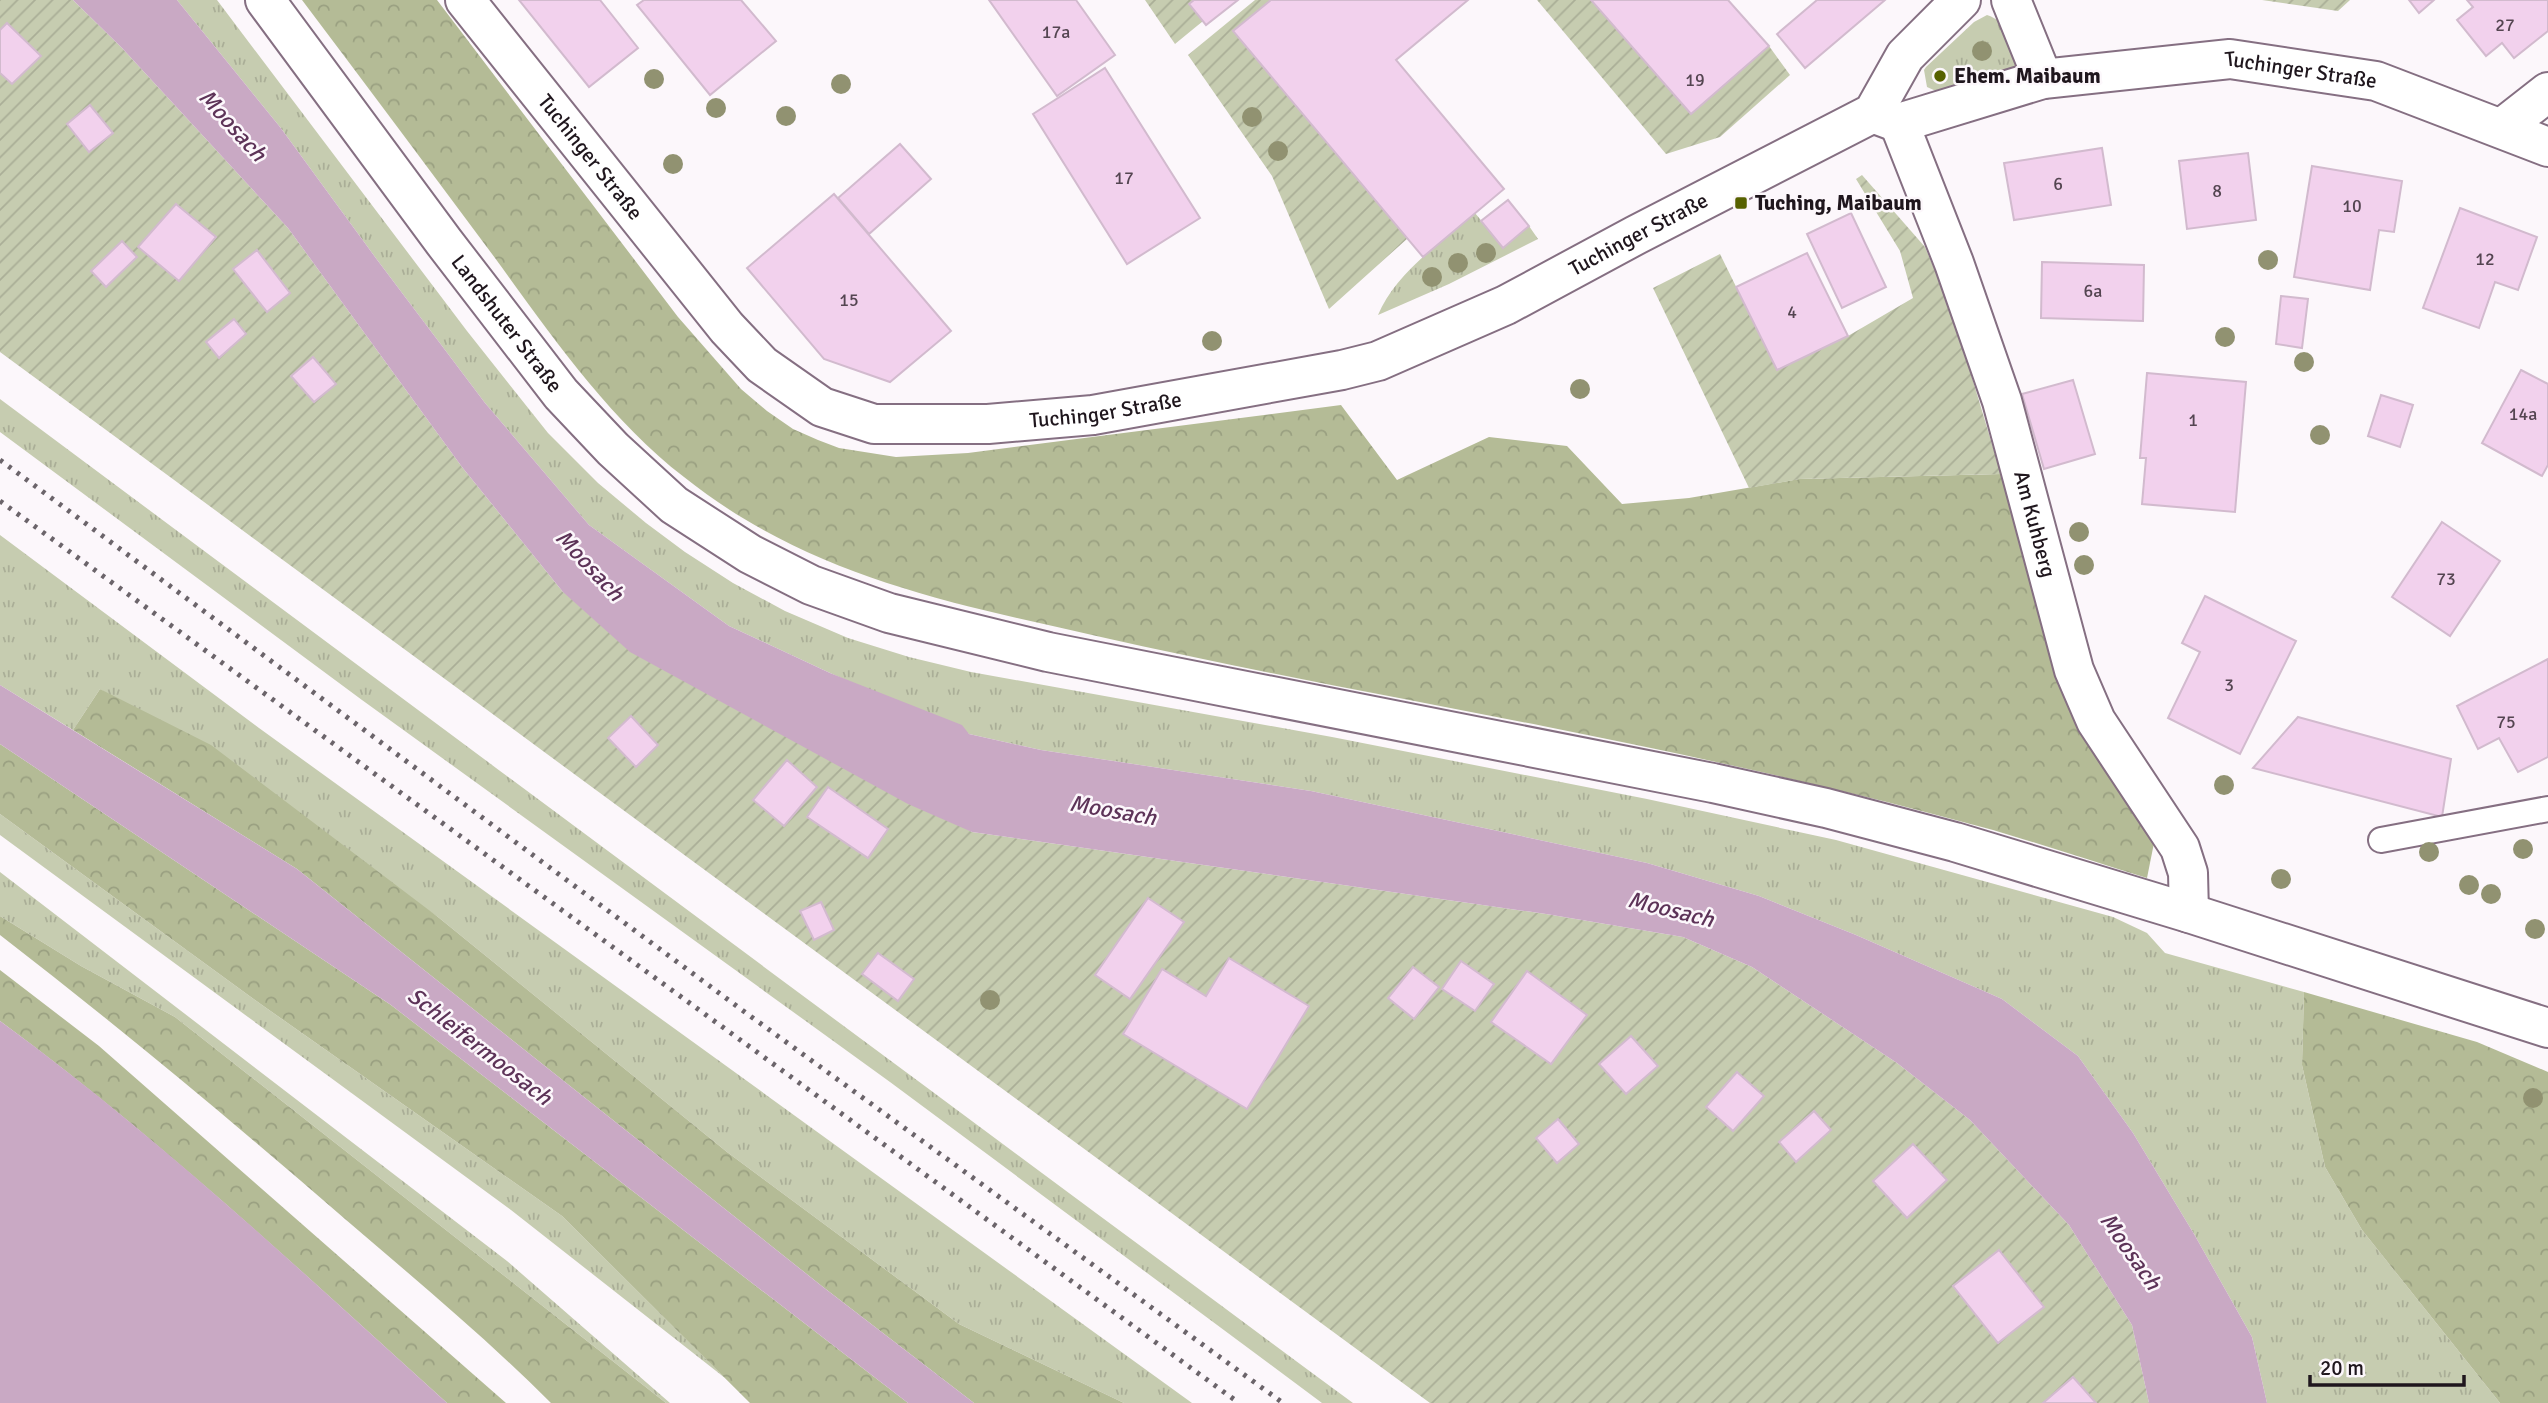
<svg xmlns="http://www.w3.org/2000/svg" width="2548" height="1403" font-family="Signika,sans-serif">
  <defs>
    <pattern id="grass-tufts" width="24" height="20" patternUnits="userSpaceOnUse" patternTransform="scale(1.75)"><rect width="24" height="20" fill="#c6ccb0"/><path d="M3 7l-1-3M5 7V3M7 7l1-3M15 17l-1-3M17 17v-4M19 17l1-3" fill="none" stroke="#aaae97"/></pattern>
    <pattern id="forest-crowns" width="20" height="18" patternUnits="userSpaceOnUse" patternTransform="scale(1.75)"><rect width="20" height="18" fill="#b4bb96"/><path d="M2 6a3 3 0 1 1 6 0M12 15a3 3 0 1 1 6 0" fill="none" stroke="#9aa081"/></pattern>
    <pattern id="garden-furrows" width="10" height="10" patternUnits="userSpaceOnUse" patternTransform="scale(1.75)"><rect width="10" height="10" fill="#c6ccb0"/><path d="M-1 1l2-2M0 10L10 0M9 11l2-2" fill="none" stroke="#aaae97"/></pattern>
  </defs>
  <rect width="100%" height="100%" fill="#fcf7fb"/>
  <!-- grass -->
  <g fill="url(#grass-tufts)">
    <polygon points="177,0 217,0 467,331 548,433 598,483 646,523 685,552 733,583 785,611 848,638 909,657 971,672 1332,737 1647,799 1836,840 2113,917 2147,933 2165,953 2304,992 2302,1065 2325,1167 2362,1230 2500,1403 2267,1403 2252,1337 2194,1234 2133,1133 2078,1056 2002,999 1856,935 1759,896 1647,863 1311,791 1041,750 969,734 830,673 729,626 589,525 485,403 378,261 280,127"/>
    <path d="M1987,15C2007,21 2011,42 2018,60L2014,69L1936,91L1927,87L1924,70L1926,67L1974,22Z"/>
    <path d="M1475,213L1503,247L1529,226L1538,239L1449,284L1378,315C1395,274 1442,241 1475,213Z"/>
    <path d="M0,399C450,734 901,1069 1353,1403H1322L890,1082L362,700L0,432Z"/>
    <polygon points="0,535 259,728 1192,1403 1124,1403 959,1324 727,1152 438,917 100,689 73,730 0,685"/>
    <polygon points="0,814 262,1005 562,1216 725,1378 511,1210 0,835"/>
    <polygon points="0,872 507,1261 670,1403 666,1403 175,1017 81,966 0,916"/>
  </g>
  <!-- forest -->
  <g fill="url(#forest-crowns)">
    <path d="M302,0H437L678,317L741,389L767,411L793,429L818,440L839,448L896,457L968,453L1341,405L1397,480L1489,437L1567,446L1622,504L1689,498L1799,479L2001,474L2062,689L2081,734L2155,838L2147,878C2095,862 2044,845 1993,830C1845,789 1694,756 1543,726C1395,697 1247,670 1101,637C950,603 808,576 684,477C608,418 551,335 495,258C431,172 367,86 302,0Z"/>
    <polygon points="100,689 211,745 438,917 727,1152 959,1324 1124,1403 974,1403 823,1287 297,869 73,730"/>
    <polygon points="0,744 391,1005 908,1403 750,1403 562,1216 262,1005 0,814"/>
    <path d="M0,916L81,966L175,1017L666,1403H551C486,1338 415,1279 345,1219C232,1121 118,1026 0,935Z"/>
    <path d="M0,970L99,1046L506,1403H447C302,1272 158,1137 0,1021Z"/>
    <polygon points="2304,992 2477,1042 2548,1072 2548,1403 2500,1403 2362,1230 2325,1167 2302,1065"/>
  </g>
  <!-- garden -->
  <g fill="url(#garden-furrows)">
    <polygon points="0,0 73,0 122,48 288,228 462,467 563,592 972,832 1546,914 1683,937 1752,967 1897,1063 1970,1120 2069,1225 2132,1325 2149,1403 1430,1403 0,352"/>
    <polygon points="1145,0 1194,0 1189,4 1203,21 1175,44"/>
    <polygon points="1255,0 1271,0 1234,31 1408,238 1329,309 1272,176 1188,55"/>
    <polygon points="1537,0 1591,0 1769,46 1790,75 1720,137 1666,154"/>
    <polygon points="2262,0 2350,0 2338,11"/>
    <polygon points="1862,175 1925,247 1952,311 2001,474 1800,479 1749,488 1653,288 1720,254 1777,370 1848,336 1913,298 1900,251 1856,179"/>
  </g>
  <!-- water -->
  <g fill="#c9a9c4">
    <polygon points="73,0 177,0 280,127 378,261 485,403 589,525 729,626 830,673 962,725 969,734 1041,750 1311,791 1647,863 1759,896 1856,935 2002,999 2078,1056 2133,1133 2194,1234 2252,1337 2267,1403 2149,1403 2132,1325 2069,1225 1970,1120 1897,1063 1752,967 1683,937 1546,914 972,832 908,804 630,652 563,592 462,467 288,228 122,48"/>
    <polygon points="0,685 297,869 823,1287 974,1403 908,1403 391,1005 0,744"/>
    <path d="M0,1021C158,1136 302,1272 447,1403H0Z"/>
  </g>
  <!-- building -->
  <g fill="#f2d1ed" stroke="#d2bace" stroke-width="2">
    <polygon points="519,0 600,0 638,48 589,87"/>
    <polygon points="644,0 741,0 776,41 710,95 637,5"/>
    <polygon points="989,0 1076,0 1115,55 1057,96"/>
    <polygon points="1194,0 1238,0 1206,25 1189,4"/>
    <polygon points="1271,0 1468,0 1396,60 1504,189 1423,257 1233,31"/>
    <polygon points="1591,0 1728,0 1769,46 1691,114"/>
    <polygon points="1817,0 1885,0 1805,68 1777,34"/>
    <polygon points="2409,0 2434,0 2419,13"/>
    <polygon points="2467,0 2548,0 2548,31 2514,58 2502,43 2486,56 2457,20 2473,7"/>
    <polygon points="7,23 41,56 12,84 0,73 0,30"/>
    <polygon points="1105,68 1200,218 1127,264 1033,114"/>
    <polygon points="90,105 113,133 89,152 67,124"/>
    <polygon points="900,144 931,179 869,234 838,198"/>
    <polygon points="2102,148 2111,205 2014,220 2004,163"/>
    <polygon points="2248,153 2256,220 2187,229 2179,161"/>
    <polygon points="2312,166 2402,181 2394,232 2379,230 2370,290 2294,277"/>
    <polygon points="834,194 951,331 890,382 824,359 747,268"/>
    <polygon points="1508,200 1529,226 1503,248 1481,221"/>
    <polygon points="176,204 216,237 179,281 138,247"/>
    <polygon points="2460,208 2537,237 2518,290 2495,282 2479,328 2423,308"/>
    <polygon points="1851,213 1886,287 1842,308 1807,234"/>
    <polygon points="122,241 137,257 106,287 91,271"/>
    <polygon points="257,250 290,293 267,312 233,269"/>
    <polygon points="1807,253 1848,336 1777,370 1736,287"/>
    <polygon points="2042,262 2144,265 2143,321 2041,318"/>
    <polygon points="2281,296 2308,299 2302,348 2276,344"/>
    <polygon points="234,319 246,334 219,358 206,342"/>
    <polygon points="313,357 336,384 314,402 291,376"/>
    <polygon points="2521,370 2548,384 2548,465 2542,476 2482,443"/>
    <polygon points="2147,373 2246,382 2235,512 2142,504 2146,458 2140,458"/>
    <polygon points="2073,380 2095,454 2044,469 2022,394"/>
    <polygon points="2381,395 2413,405 2400,447 2368,436"/>
    <polygon points="2442,522 2500,561 2450,636 2392,597"/>
    <polygon points="2205,596 2296,641 2240,754 2168,718 2200,652 2182,643"/>
    <polygon points="2548,659 2548,757 2518,772 2499,738 2478,749 2457,706"/>
    <polygon points="631,716 658,745 636,767 608,738"/>
    <polygon points="2298,717 2451,759 2442,817 2253,768"/>
    <polygon points="787,760 817,787 784,826 753,800"/>
    <polygon points="828,787 888,829 868,858 807,817"/>
    <polygon points="1148,898 1184,922 1130,999 1095,975"/>
    <polygon points="821,902 834,930 814,940 800,911"/>
    <polygon points="878,953 914,979 898,1001 862,974"/>
    <polygon points="1229,958 1309,1006 1247,1109 1123,1034 1162,969 1206,996"/>
    <polygon points="1461,961 1494,984 1475,1011 1442,989"/>
    <polygon points="1413,967 1439,987 1414,1019 1388,998"/>
    <polygon points="1527,971 1587,1015 1551,1064 1491,1022"/>
    <polygon points="1631,1036 1658,1066 1626,1094 1599,1064"/>
    <polygon points="1737,1072 1764,1096 1733,1131 1706,1107"/>
    <polygon points="1814,1111 1831,1130 1796,1162 1779,1142"/>
    <polygon points="1558,1119 1579,1144 1557,1163 1536,1138"/>
    <polygon points="1913,1144 1947,1180 1907,1218 1873,1181"/>
    <polygon points="1999,1250 2044,1307 1998,1343 1953,1286"/>
    <polygon points="2073,1377 2096,1403 2043,1403"/>
  </g>
  <g fill="none" stroke-linecap="round" stroke-linejoin="round">
    <defs>
      <polyline id="lane" points="2381,840 2548,809"/>
      <g id="street">
        <path id="s1" d="M465,0L727,328L762,365L822,407L874,424H988L1093,415L1342,370L1378,361L1506,305L1636,235L1873,113L1905,56L1961,0"/>
        <polyline points="2011,0 2043,79"/>
        <path id="s2" d="M1875,114L1899,123L2043,79L2230,59L2376,81L2548,147"/>
        <path id="s3" d="M1899,123L1954,263L2002,401L2074,670L2096,721L2180,848L2188,873L2189,913"/>
        <polyline points="2502,128 2548,92"/>
      </g>
      <g id="secondary">
        <path id="s4" d="M265,0L444,242L561,394L613,449L674,505L750,554L811,585L889,613L1048,652L1713,783L1826,808L1955,842L2189,913L2548,1028"/>
      </g>
    </defs>
    <!-- lane casing -->
    <use href="#lane" stroke="#856f82" stroke-width="28"/>
    <!-- street casing -->
    <use href="#street" stroke="#856f82" stroke-width="42"/>
    <!-- secondary casing -->
    <use href="#secondary" stroke="#856f82" stroke-width="42"/>
    <!-- lane -->
    <use href="#lane" stroke="#fff" stroke-width="24"/>
    <!-- street -->
    <use href="#street" stroke="#fff" stroke-width="38"/>
    <!-- secondary -->
    <use href="#secondary" stroke="#fff" stroke-width="38"/>
    <!-- rail -->
    <g stroke="#6b646a" stroke-width="5" stroke-dasharray="3.5 7" stroke-linecap="butt">
      <polyline points="0,460 742,1010 1283,1403"/>
      <polyline points="0,501 1239,1403"/>
    </g>
  </g>
  <!-- trees -->
  <g fill="#919271">
    <circle cx="1982" cy="51" r="10"/>
    <circle cx="654" cy="79" r="10"/>
    <circle cx="841" cy="84" r="10"/>
    <circle cx="716" cy="108" r="10"/>
    <circle cx="786" cy="116" r="10"/>
    <circle cx="1252" cy="117" r="10"/>
    <circle cx="1278" cy="151" r="10"/>
    <circle cx="673" cy="164" r="10"/>
    <circle cx="1486" cy="253" r="10"/>
    <circle cx="2268" cy="260" r="10"/>
    <circle cx="1458" cy="263" r="10"/>
    <circle cx="1432" cy="277" r="10"/>
    <circle cx="2225" cy="337" r="10"/>
    <circle cx="1212" cy="341" r="10"/>
    <circle cx="2304" cy="362" r="10"/>
    <circle cx="1580" cy="389" r="10"/>
    <circle cx="2320" cy="435" r="10"/>
    <circle cx="2079" cy="532" r="10"/>
    <circle cx="2084" cy="565" r="10"/>
    <circle cx="2224" cy="785" r="10"/>
    <circle cx="2523" cy="849" r="10"/>
    <circle cx="2429" cy="852" r="10"/>
    <circle cx="2281" cy="879" r="10"/>
    <circle cx="2469" cy="885" r="10"/>
    <circle cx="2491" cy="894" r="10"/>
    <circle cx="2535" cy="929" r="10"/>
    <circle cx="990" cy="1000" r="10"/>
    <circle cx="2533" cy="1098" r="10"/>
  </g>
  <!-- markers -->
  <g fill="#576100" stroke="#fcf7fb" stroke-width="2.5">
    <circle cx="1940" cy="76" r="7"/>
    <rect x="1734" y="196" width="14" height="14" rx="3.5"/>
  </g>
  <g text-anchor="middle" stroke-width="5" stroke-linejoin="round" paint-order="stroke">
    <!-- number labels -->
    <g font-size="18" fill="#544551">
      <text x="2505" y="31">27</text>
      <text x="1056" y="38">17a</text>
      <text x="1695" y="86">19</text>
      <text x="1124" y="184">17</text>
      <text x="2058" y="190">6</text>
      <text x="2217" y="197">8</text>
      <text x="2352" y="212">10</text>
      <text x="2485" y="265">12</text>
      <text x="2093" y="297">6a</text>
      <text x="849" y="306">15</text>
      <text x="1792" y="318">4</text>
      <text x="2523" y="420">14a</text>
      <text x="2193" y="426">1</text>
      <text x="2446" y="585">73</text>
      <text x="2229" y="691">3</text>
      <text x="2506" y="728">75</text>
    </g>
    <!-- street labels -->
    <g font-size="21" fill="#1f161d" stroke="#fcf7fb">
      <text dy="7" stroke="none"><textPath href="#s2" startOffset="436">Tuchinger Straße</textPath></text>
      <text dy="7" stroke="none"><textPath href="#s1" startOffset="201">Tuchinger Straße</textPath></text>
      <text dy="7" stroke="none"><textPath href="#s1" startOffset="1398">Tuchinger Straße</textPath></text>
      <text dy="7" stroke="none"><textPath href="#s4" startOffset="404">Landshuter Straße</textPath></text>
      <text dy="7" stroke="none"><textPath href="#s1" startOffset="831">Tuchinger Straße</textPath></text>
      <text dy="7" stroke="none"><textPath href="#s3" startOffset="424">Am Kuhberg</textPath></text>
    </g>
    <!-- poi labels -->
    <g font-size="21" font-weight="bold" fill="#1f161d" stroke="#fcf7fb" text-anchor="start">
      <text x="1954" y="83">Ehem. Maibaum</text>
      <text x="1755" y="210">Tuching, Maibaum</text>
    </g>
    <!-- water labels -->
    <g font-size="23" font-style="italic" fill="#5d3358" stroke="#fcf7fb">
      <text transform="translate(233 125) rotate(48)" y="8">Moosach</text>
      <text transform="translate(590 565) rotate(47)" y="8">Moosach</text>
      <text transform="translate(1113 810) rotate(10)" y="8">Moosach</text>
      <text transform="translate(1671 909) rotate(14)" y="8">Moosach</text>
      <text transform="translate(480 1046) rotate(38)" y="8">Schleifermoosach</text>
      <text transform="translate(2131 1251) rotate(55)" y="8">Moosach</text>
    </g>
  </g>
  <!-- scale -->
  <path d="M2310 1375v10h154v-10" fill="none" stroke="#1f161d" stroke-width="3.5"/>
  <text x="2320" y="1375" font-size="21" fill="#1f161d" stroke="#fcf7fb" stroke-width="5" paint-order="stroke">20 m</text>
</svg>
